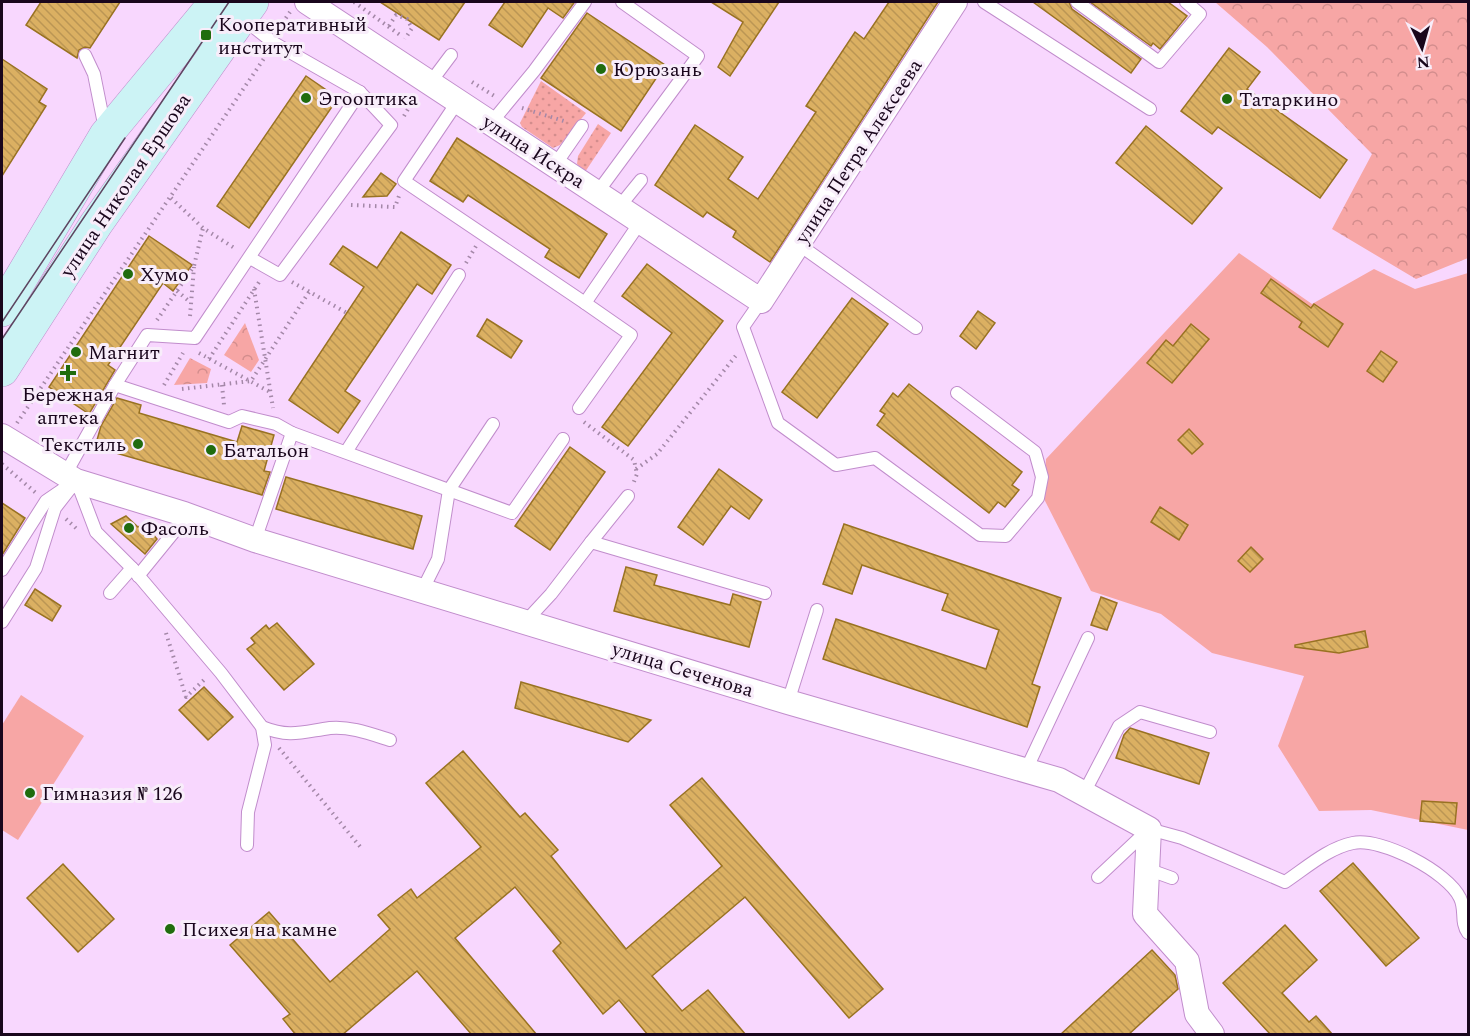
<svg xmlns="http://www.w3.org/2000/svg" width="1470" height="1036" font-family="Spectral,serif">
  <defs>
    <pattern id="grass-dots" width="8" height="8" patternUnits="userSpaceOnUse" patternTransform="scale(1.5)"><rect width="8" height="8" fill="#f7a6a5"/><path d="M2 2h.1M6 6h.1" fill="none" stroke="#d38d8d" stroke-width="1.8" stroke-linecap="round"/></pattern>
    <pattern id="forest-crowns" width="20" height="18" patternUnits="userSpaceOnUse" patternTransform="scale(1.5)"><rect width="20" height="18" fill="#f7a6a5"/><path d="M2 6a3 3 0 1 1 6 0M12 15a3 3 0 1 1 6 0" fill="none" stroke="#d38d8d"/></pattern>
    <pattern id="building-back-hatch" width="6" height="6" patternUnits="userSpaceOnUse" patternTransform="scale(1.5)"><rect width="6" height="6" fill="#dbb062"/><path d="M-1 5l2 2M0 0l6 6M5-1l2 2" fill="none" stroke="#bb9654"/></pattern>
  </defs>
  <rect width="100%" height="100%" fill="#f8d7fe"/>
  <!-- grass -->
  <g fill="url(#grass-dots)">
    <polygon points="541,81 586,113 560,145 553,148 522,127 520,123"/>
    <polygon points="598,124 611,133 585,172 577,164 578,156"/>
  </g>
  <!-- forest -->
  <g fill="url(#forest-crowns)">
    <polygon points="1215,2 1468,2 1468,258 1416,279 1332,229 1372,154 1267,47"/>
    <polygon points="245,323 259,360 251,372 224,355"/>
    <polygon points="190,358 211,369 207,383 174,385"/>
  </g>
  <!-- garden -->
  <g fill="#f7a6a5">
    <polygon points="1239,253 1312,304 1374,269 1415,289 1468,273 1468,830 1371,810 1319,811 1278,746 1304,676 1212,653 1161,614 1091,591 1043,497 1046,459"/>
    <polygon points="21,695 84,736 18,840 2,830 2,725"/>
  </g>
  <!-- building -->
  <g fill="url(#building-back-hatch)" stroke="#997222" stroke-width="1.5">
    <polygon points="41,2 120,2 90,48 85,47 79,50 77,58 26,25"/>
    <polygon points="380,2 465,2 439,40"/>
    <polygon points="505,2 571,2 574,3 563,18 548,8 522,47 489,25"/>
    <polygon points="711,2 779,2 730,76 718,67 743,22"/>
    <polygon points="889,2 938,2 770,262 733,237 736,231 707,212 703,217 655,185 695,125 743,157 728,179 758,199 816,112 806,106 855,32 864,39"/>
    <polygon points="1033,2 1069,2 1072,9 1141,59 1131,73"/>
    <polygon points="1090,2 1168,2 1187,16 1160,49 1153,43 1151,46"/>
    <polygon points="587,13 665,65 621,131 541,78"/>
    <polygon points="1229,48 1260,72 1247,89 1347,160 1320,198 1218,127 1212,134 1181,111"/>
    <polygon points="2,59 47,89 39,102 46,106 2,176"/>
    <polygon points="306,76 338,98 249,228 217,206"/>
    <polygon points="1146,126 1222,188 1192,224 1116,163"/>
    <polygon points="457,138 607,234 579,278 545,257 550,249 468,195 463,202 430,181"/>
    <polygon points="381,173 396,184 387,196 363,197"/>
    <polygon points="401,232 451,265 432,294 417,284 345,391 360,401 338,433 289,400 364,287 330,264 343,246 377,268"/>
    <polygon points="149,236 192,265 173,291 163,283 108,365 115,370 89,414 49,387"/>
    <polygon points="647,264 723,321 628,446 602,427 672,333 622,296"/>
    <polygon points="1271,279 1311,308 1314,304 1343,324 1328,347 1299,327 1302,322 1261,293"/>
    <polygon points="852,298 888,324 817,418 782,392"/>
    <polygon points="978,311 995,323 976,349 960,336"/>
    <polygon points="487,319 522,341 511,358 477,336"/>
    <polygon points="1191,324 1209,339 1172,383 1147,363 1166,340 1173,346"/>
    <polygon points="1381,351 1397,362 1383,382 1367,371"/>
    <polygon points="909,384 1022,472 1012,485 1019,490 1005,507 998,502 989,513 877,425 885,414 880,411 893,393 898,397"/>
    <polygon points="117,398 141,405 139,413 237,442 242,426 274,435 264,471 270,472 262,495 95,447 101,426"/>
    <polygon points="1189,429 1203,444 1192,454 1178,440"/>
    <polygon points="570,447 605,472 550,550 515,526"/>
    <polygon points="719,469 762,500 749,519 731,506 703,545 678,527"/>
    <polygon points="286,477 422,516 413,549 276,509"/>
    <polygon points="2,503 25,518 2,555"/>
    <polygon points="1160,507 1188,525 1179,540 1151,522"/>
    <polygon points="126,516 138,527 144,524 157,539 145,554 111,524"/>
    <polygon points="844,524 1061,598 1032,684 1040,687 1027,727 823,659 836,619 986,669 999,630 942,610 948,594 862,565 852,594 823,584"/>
    <polygon points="1251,547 1263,559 1250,572 1238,561"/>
    <polygon points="626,567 657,575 654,585 730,605 733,594 761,602 749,647 614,611"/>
    <polygon points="35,589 61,606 52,621 25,605"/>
    <polygon points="1101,597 1117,603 1107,630 1091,625"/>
    <polygon points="277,623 314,664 284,690 247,649 255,643 251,638 266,625 269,629"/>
    <polygon points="1365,631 1368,647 1339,653 1295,647 1295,645"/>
    <polygon points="521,682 651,720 628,742 515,708"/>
    <polygon points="204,687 233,717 208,740 179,710"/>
    <polygon points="1130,728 1209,753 1199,784 1116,758 1124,735"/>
    <polygon points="463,751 520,817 525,813 558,850 551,856 626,949 722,866 670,805 702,778 883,989 849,1018 745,897 652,976 682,1011 708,990 746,1035 648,1035 619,1000 603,1014 553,951 561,943 515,887 455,938 537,1035 472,1035 417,971 342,1035 296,1035 283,1019 290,1014 230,945 269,912 330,982 390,929 378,915 411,889 417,898 481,847 426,783"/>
    <polygon points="1422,801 1457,803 1455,824 1420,821"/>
    <polygon points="1353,863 1419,938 1386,966 1320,891"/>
    <polygon points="63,864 114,919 78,952 27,898"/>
    <polygon points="1285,925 1317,960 1282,993 1309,1022 1316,1016 1333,1035 1271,1035 1223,983"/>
    <polygon points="1152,950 1175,975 1178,989 1128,1035 1060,1035"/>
  </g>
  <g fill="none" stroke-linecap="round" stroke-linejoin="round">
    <defs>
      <g id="service">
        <polyline points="984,2 1150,109"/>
        <polyline points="1077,2 1159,62 1200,14 1186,2"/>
        <polyline points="242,18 274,43 360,92 391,125 280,275 250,258"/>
        <polyline points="85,55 94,74 105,129"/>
        <polyline points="430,83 451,55"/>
        <polyline points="458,101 404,181 585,303 641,221"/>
        <polyline points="491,123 534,71 585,2"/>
        <polyline points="555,165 582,126"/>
        <polyline points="597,193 698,56 622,2"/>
        <polyline points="619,207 641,180"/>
        <polyline points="798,244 916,328"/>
        <polyline points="761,301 743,327 778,423 836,465 875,458 980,535 1006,536 1038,498 1042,477 1035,452 957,393"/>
        <polyline points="115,385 229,422 242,416 276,424 292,433 255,540"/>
        <polyline points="579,408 631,335 585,303"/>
        <polyline points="292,433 512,513 563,439"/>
        <polyline points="346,452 459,275"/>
        <polyline points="65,475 115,385 147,335 195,338 360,92"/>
        <polyline points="77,482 96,532 132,568 221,673 262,727 265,745 248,812 247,845"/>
        <polyline points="591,542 628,496"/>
        <polyline points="2,570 46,501 65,488"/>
        <polyline points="138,576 182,522 184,514"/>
        <polyline points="422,591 438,559 449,490 493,424"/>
        <polyline points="110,593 132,568"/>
        <polyline points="526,621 551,594 591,542 765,593"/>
        <polyline points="2,622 36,568 55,508 76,481"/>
        <polyline points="788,702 817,610"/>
        <path d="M262,727C290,738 302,732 330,728C350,726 371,734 390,740"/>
        <polyline points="1026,770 1088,638"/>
        <polyline points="1084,793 1119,726 1140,712 1210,732"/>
        <polyline points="1147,869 1172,878"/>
        <path d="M1098,877L1149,829L1182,838L1285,882C1306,868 1328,848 1353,843C1381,837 1448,872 1460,898C1466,910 1460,922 1468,933"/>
      </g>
      <g id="minor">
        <polyline points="307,2 761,301 955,2"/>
        <polyline points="2,436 76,481 184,514 255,540 788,702 1059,780 1149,829 1145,914 1187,961 1197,1014 1212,1034"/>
      </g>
      <g id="secondary">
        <polyline points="2,310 106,135 216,2"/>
        <polyline points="2,370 96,224 252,2"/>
      </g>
    </defs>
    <!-- service casing -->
    <use href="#service" stroke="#c18dcc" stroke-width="14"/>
    <!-- minor casing -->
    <use href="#minor" stroke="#c18dcc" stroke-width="26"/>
    <!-- secondary casing -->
    <use href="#secondary" stroke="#c18dcc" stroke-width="34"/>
    <!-- path -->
    <g stroke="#a488a8" stroke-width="4" stroke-dasharray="1.5 4.5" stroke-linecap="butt">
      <polyline points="354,2 400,35"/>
      <polyline points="389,26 396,15 407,19 412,28 405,39"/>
      <polyline points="279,28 290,12"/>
      <polyline points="472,82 496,97"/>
      <polyline points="522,108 567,122"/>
      <polyline points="404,116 415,97"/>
      <polyline points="171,198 203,228 236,249"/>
      <polyline points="351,205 395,207 399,196"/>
      <polyline points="466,263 476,246"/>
      <polyline points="292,282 347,313"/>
      <polyline points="254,289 273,408"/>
      <polyline points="177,291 190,302"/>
      <polyline points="190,316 194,267"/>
      <polyline points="157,320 194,266 203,228"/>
      <polyline points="199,353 270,392"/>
      <polyline points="209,359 261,279"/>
      <polyline points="164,385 183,353"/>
      <polyline points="222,385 224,405"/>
      <polyline points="182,389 251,381 309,292"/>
      <polyline points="584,422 634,460 637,474 633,484"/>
      <polyline points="17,423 267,54"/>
      <polyline points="2,464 36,493"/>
      <polyline points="636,469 657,454 738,353"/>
      <polyline points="66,519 78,530"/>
      <polyline points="166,633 186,697 206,678"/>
      <polyline points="279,748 362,849"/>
    </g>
    <!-- service -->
    <use href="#service" stroke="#fff" stroke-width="12"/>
    <!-- minor -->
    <use href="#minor" stroke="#fff" stroke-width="24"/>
    <!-- secondary -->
    <use href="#secondary" stroke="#ccf3f5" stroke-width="33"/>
    <!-- tram -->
    <g stroke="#5d4661" stroke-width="1.5">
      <polyline points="2,322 125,138"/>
      <polyline points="2,339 229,2"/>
    </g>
  </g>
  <!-- markers -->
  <g fill="#206c0e" stroke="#f8edfa" stroke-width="2">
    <rect x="200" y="29" width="12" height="12" rx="3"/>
    <circle cx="601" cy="69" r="6"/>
    <circle cx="306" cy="98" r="6"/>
    <circle cx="1227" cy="99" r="6"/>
    <circle cx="128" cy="274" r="6"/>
    <circle cx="76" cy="352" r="6"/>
    <path d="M65 364h6v6h6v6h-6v6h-6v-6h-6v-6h6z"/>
    <circle cx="138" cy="444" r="6"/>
    <circle cx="211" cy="450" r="6"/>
    <circle cx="129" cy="528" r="6"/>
    <circle cx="30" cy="793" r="6"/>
    <circle cx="170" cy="929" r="6"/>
  </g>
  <g text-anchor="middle" stroke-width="6" stroke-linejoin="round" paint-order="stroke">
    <!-- poi labels -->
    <g font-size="20" fill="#19061c" stroke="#f8edfa" text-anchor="start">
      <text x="218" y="31">Кооперативный<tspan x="218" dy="23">институт</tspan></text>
      <text x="613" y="76">Юрюзань</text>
      <text x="318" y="105">Эгооптика</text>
      <text x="1239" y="106">Татаркино</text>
      <text x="140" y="281">Хумо</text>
      <text x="88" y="359">Магнит</text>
      <text x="68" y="401" text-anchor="middle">Бережная<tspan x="68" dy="23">аптека</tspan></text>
      <text x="126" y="451" text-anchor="end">Текстиль</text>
      <text x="223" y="457">Батальон</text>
      <text x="141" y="535">Фасоль</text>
      <text x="42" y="800">Гимназия № 126</text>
      <text x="182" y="936">Психея на камне</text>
    </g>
    <!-- street labels -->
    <g font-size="20" fill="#19061c" stroke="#f8edfa">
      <text transform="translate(534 151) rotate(33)" y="7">улица Искра</text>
      <text transform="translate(858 151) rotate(-57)" y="7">улица Петра Алексеева</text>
      <text transform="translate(125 185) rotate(-56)" y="7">улица Николая Ершова</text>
      <text transform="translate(683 669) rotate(17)" y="7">улица Сеченова</text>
    </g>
  </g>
  <!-- border -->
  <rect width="1470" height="1036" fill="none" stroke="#19061c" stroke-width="6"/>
  <!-- north arrow -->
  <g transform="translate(1422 48) rotate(175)" stroke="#f8edfa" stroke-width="4.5" paint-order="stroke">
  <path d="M0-4.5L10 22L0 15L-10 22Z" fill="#19061c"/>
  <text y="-9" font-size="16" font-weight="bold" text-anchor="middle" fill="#19061c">N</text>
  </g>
</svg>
